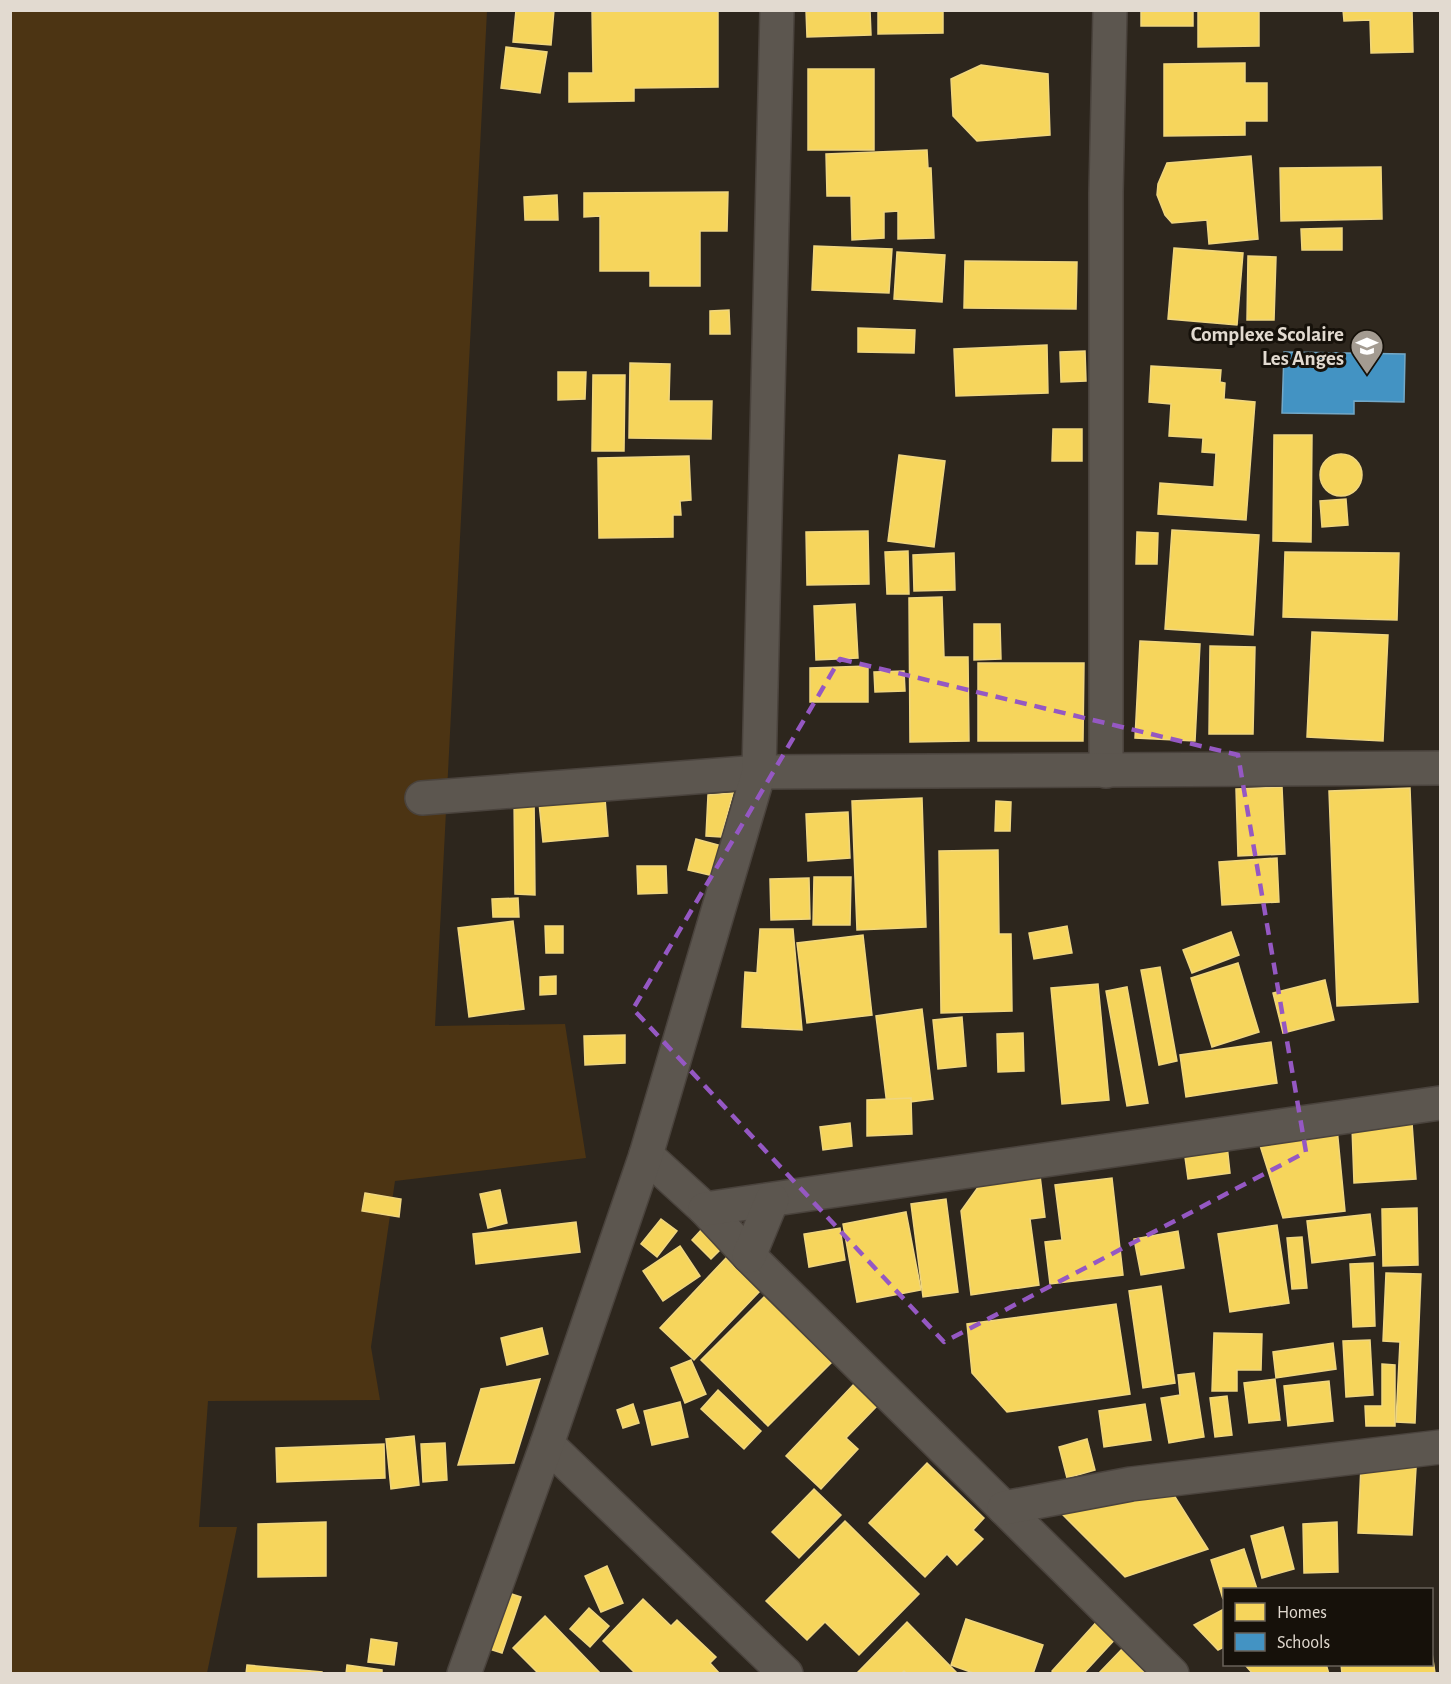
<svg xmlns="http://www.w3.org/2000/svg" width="1451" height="1684" font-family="'Alegreya Sans',sans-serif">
  <rect width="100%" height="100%" fill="#2d261d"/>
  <!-- green -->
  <polygon fill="#4c3413" points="11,11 487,11 435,1026 565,1024 586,1158 395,1181 371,1347 380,1400 208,1401 199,1527 237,1527 207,1673 11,1674"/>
  <!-- homes -->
  <g fill="#f6d55c" stroke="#f0d67f" stroke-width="1.5">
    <polygon points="516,10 554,10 551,45 513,42"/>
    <polygon points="592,10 718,10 718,87 634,88 634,101 569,102 569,73 593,73"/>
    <polygon points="806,10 870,10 871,35 807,37"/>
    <polygon points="878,10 943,10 943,33 878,34"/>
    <rect x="1141" y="10" width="52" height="16"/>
    <polygon points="1198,10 1259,10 1259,46 1198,47"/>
    <polygon points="1343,10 1412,10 1413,52 1371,53 1370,20 1344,21"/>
    <polygon points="506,47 547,52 540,93 501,88"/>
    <polygon points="1245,63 1245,83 1267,83 1267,121 1245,121 1245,135 1164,136 1164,64"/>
    <polygon points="981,65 1048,74 1050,135 977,141 953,116 951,79"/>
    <rect x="808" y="69" width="66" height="81"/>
    <polygon points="927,150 928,168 931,168 934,238 898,239 898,211 884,212 884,238 852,240 851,196 827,196 826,154"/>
    <polygon points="1251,156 1258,239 1209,244 1207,220 1172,223 1165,215 1157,195 1158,184 1167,163"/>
    <polygon points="1381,167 1382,219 1281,221 1280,168"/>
    <polygon points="728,192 727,231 700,231 700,286 650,286 650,271 600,271 600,216 584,217 584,193"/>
    <polygon points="557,195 558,220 525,220 524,197"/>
    <polygon points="1342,228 1342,250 1302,250 1301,229"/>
    <polygon points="814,246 892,249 889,293 812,290"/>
    <polygon points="1174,248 1243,253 1237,325 1168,319"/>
    <polygon points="897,252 945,255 942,302 894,299"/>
    <polygon points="1248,256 1276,257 1274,320 1247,320"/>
    <polygon points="965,261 1077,262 1076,309 964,308"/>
    <polygon points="729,310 730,334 710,334 710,311"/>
    <polygon points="858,328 915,330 914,353 858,352"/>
    <polygon points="1047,345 1048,393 956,396 954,349"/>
    <polygon points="1085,351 1086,381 1061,382 1060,352"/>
    <polygon points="630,363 670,364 669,401 712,401 711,439 629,438"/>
    <polygon points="1151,366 1221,370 1220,382 1225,383 1224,399 1255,402 1246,520 1158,514 1160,483 1214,487 1216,453 1202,452 1203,438 1169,436 1171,404 1149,402"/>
    <polygon points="558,372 586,372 585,399 558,400"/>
    <polygon points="593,375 625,375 624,451 592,451"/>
    <polygon points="1053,429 1082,429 1082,461 1052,461"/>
    <polygon points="1274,435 1312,435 1311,542 1273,541"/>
    <circle cx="1341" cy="475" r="21"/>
    <polygon points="899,455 945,461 934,547 888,541"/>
    <polygon points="689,456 691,500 680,501 681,515 673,515 673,537 599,538 598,458"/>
    <polygon points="1346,499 1348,525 1322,527 1320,501"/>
    <polygon points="1172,530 1259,535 1253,635 1165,629"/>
    <polygon points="868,531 869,584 807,585 806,532"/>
    <polygon points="1137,532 1158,533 1157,564 1136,564"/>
    <polygon points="908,551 909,594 887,594 885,552"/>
    <polygon points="1285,552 1399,553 1397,620 1283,617"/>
    <polygon points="954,553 955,590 914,591 913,555"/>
    <polygon points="942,597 944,657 968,657 969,741 910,742 909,598"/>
    <polygon points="855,604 858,658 816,660 814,606"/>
    <polygon points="974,624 1000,624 1001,659 974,660"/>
    <polygon points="1312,632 1388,635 1383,741 1307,737"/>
    <polygon points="1140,641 1200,644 1195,741 1135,738"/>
    <polygon points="1210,646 1255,647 1253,734 1209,734"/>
    <polygon points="978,663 1084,663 1083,741 978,741"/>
    <polygon points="868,666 868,702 810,702 810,668"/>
    <polygon points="904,671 905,691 875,692 874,672"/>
    <polygon points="604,786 608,836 543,842 538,793"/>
    <polygon points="1282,787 1285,854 1238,856 1236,789"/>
    <polygon points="1410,788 1418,1002 1337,1006 1329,791"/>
    <polygon points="733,793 721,837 706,836 708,795"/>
    <polygon points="534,796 535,895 515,894 514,797"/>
    <polygon points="922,798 926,927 857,930 852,801"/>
    <polygon points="996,801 1011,802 1010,831 995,831"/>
    <polygon points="848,812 850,858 808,861 806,814"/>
    <polygon points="696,839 722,846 714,876 688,870"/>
    <polygon points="998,850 999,934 1011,934 1012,1011 941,1013 939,851"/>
    <polygon points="1277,858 1279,902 1222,905 1219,862"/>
    <polygon points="637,866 666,866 667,893 638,894"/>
    <polygon points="814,877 851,877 850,925 813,925"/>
    <polygon points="809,878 810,919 771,920 770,879"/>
    <polygon points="518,898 519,917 493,917 492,899"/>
    <polygon points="513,921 524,1009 469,1017 458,928"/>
    <polygon points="545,926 563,926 563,953 546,953"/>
    <polygon points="1067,926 1072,953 1034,959 1029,933"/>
    <polygon points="760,929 793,929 802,1030 742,1027 745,972 757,973"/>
    <polygon points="1231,932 1239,955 1192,973 1183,950"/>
    <polygon points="863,935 872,1015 807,1023 797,943"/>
    <polygon points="1238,963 1259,1032 1212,1047 1191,978"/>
    <polygon points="1160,967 1177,1061 1159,1065 1141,970"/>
    <polygon points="556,976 556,994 540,995 540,977"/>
    <polygon points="1325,980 1334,1020 1283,1033 1273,993"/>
    <polygon points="1098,984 1109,1100 1062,1104 1051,988"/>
    <polygon points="1127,987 1148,1103 1127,1106 1106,991"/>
    <polygon points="922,1009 933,1099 887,1105 876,1016"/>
    <polygon points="962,1017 966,1066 938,1069 933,1020"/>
    <polygon points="1023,1033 1024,1071 998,1072 997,1034"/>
    <polygon points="625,1035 625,1063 585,1065 584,1036"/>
    <polygon points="1271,1042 1277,1083 1186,1097 1180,1055"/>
    <polygon points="911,1098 912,1134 867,1136 867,1100"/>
    <polygon points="850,1123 852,1146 823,1150 820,1127"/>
    <polygon points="1412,1123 1416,1179 1354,1183 1352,1127"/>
    <polygon points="1337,1128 1345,1211 1283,1218 1257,1136"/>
    <polygon points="1227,1145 1230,1173 1188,1179 1184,1150"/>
    <polygon points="1039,1167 1045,1217 1030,1219 1039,1285 971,1295 961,1211 979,1186"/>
    <polygon points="1112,1178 1123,1275 1050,1284 1045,1242 1062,1240 1055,1185"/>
    <polygon points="500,1190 507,1223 488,1228 480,1194"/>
    <polygon points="365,1193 401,1199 399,1217 362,1211"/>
    <polygon points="946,1199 958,1292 923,1297 911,1204"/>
    <polygon points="1417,1208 1418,1265 1383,1266 1382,1209"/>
    <polygon points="906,1212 921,1290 857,1302 843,1224"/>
    <polygon points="1370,1214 1375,1255 1312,1263 1307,1221"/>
    <polygon points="661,1219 677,1231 657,1257 641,1244"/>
    <polygon points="576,1222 580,1252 476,1264 473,1234"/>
    <polygon points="1277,1225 1289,1303 1230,1312 1218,1234"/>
    <polygon points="840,1228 845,1260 809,1267 804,1234"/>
    <polygon points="702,1229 722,1248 711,1259 692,1240"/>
    <polygon points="1178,1231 1184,1268 1141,1275 1134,1239"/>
    <polygon points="1302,1237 1307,1288 1292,1289 1287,1238"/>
    <polygon points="680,1246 700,1276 663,1301 643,1271"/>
    <polygon points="726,1258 760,1291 694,1360 660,1328"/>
    <polygon points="1373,1263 1375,1326 1353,1327 1350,1264"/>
    <polygon points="1386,1273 1421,1274 1415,1423 1396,1422 1400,1342 1383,1341"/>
    <polygon points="1161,1286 1175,1383 1143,1388 1129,1291"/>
    <polygon points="766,1295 833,1361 768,1426 701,1360"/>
    <polygon points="1116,1304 1130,1394 1007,1412 972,1373 967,1324"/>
    <polygon points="542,1328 548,1354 507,1365 501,1338"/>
    <polygon points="1214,1333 1262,1334 1261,1370 1237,1370 1237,1391 1212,1391"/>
    <polygon points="1370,1340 1373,1395 1346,1397 1343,1341"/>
    <polygon points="1333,1343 1336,1369 1276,1378 1273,1352"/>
    <polygon points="691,1360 706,1394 685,1403 671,1368"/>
    <polygon points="1382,1364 1395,1365 1395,1426 1366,1426 1365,1406 1382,1406"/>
    <polygon points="1194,1373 1204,1437 1169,1443 1161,1398 1180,1395 1178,1375"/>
    <polygon points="540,1379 514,1463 458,1465 481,1389"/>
    <polygon points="1275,1379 1280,1420 1249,1423 1244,1383"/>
    <polygon points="1329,1381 1333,1421 1288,1426 1284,1386"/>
    <polygon points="854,1384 877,1406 846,1438 858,1449 821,1489 786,1456"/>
    <polygon points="718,1390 761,1431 744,1449 701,1409"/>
    <polygon points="1227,1396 1232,1435 1215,1437 1210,1398"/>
    <polygon points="680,1402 688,1437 652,1445 644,1411"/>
    <polygon points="633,1404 639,1423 623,1428 617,1410"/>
    <polygon points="1145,1404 1151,1440 1104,1447 1099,1411"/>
    <polygon points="414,1436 419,1485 391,1489 386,1439"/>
    <polygon points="1087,1439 1095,1470 1067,1478 1059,1447"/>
    <polygon points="445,1443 447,1480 423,1482 421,1444"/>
    <polygon points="384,1444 385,1478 277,1482 276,1448"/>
    <polygon points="927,1463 984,1518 973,1530 983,1539 957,1565 947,1554 925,1577 869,1523"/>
    <polygon points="1361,1465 1416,1468 1412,1535 1358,1533"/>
    <polygon points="814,1489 841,1515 799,1558 772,1532"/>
    <polygon points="1170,1489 1208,1549 1125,1577 1061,1513"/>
    <polygon points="845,1521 919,1594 859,1655 825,1622 807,1640 766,1601"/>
    <polygon points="326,1522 326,1576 258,1577 258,1524"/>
    <polygon points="1337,1522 1338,1572 1304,1573 1303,1524"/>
    <polygon points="1283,1527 1294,1569 1262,1578 1251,1536"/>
    <polygon points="1244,1549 1257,1589 1224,1590 1223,1599 1211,1560"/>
    <polygon points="607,1566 623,1603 601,1612 585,1576"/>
    <polygon points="502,1591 521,1597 502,1653 483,1647"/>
    <polygon points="643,1599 671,1626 677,1620 716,1657 710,1663 720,1674 636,1674 603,1641"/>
    <polygon points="589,1608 609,1626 590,1647 570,1629"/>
    <polygon points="1224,1609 1224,1647 1218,1650 1194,1625"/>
    <polygon points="545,1616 601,1674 539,1674 513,1648"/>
    <polygon points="1100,1618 1118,1636 1083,1674 1054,1674 1052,1671"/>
    <polygon points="966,1619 1043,1645 1033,1674 976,1674 951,1665"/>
    <polygon points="907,1622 958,1674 907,1674 904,1671 901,1674 857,1673"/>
    <polygon points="371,1639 397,1643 394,1665 368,1662"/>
    <polygon points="1122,1649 1146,1674 1098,1674"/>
    <polygon points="1432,1653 1435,1673 1432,1674 1342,1674 1341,1664 1432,1664"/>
    <polygon points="1250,1664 1326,1664 1329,1674 1253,1674 1246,1666"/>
    <polygon points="247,1665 322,1672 322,1674 246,1674"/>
    <polygon points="347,1665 382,1670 382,1674 346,1674"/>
  </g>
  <!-- schools -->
  <polygon fill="#4393c3" stroke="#73a8c7" stroke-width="1.5" points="1284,352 1405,354 1404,402 1354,401 1354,414 1282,413"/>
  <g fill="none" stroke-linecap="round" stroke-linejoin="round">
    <defs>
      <g id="minor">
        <polyline points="1106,771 1106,193 1110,10"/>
        <polyline points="422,798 759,772 1440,768"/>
        <polyline points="646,1155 705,1209 749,1256 1172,1674"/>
        <polyline points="705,1209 1440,1103"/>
        <polyline points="749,1256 772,1200"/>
        <polyline points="547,1444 786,1674"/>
        <polyline points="1004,1508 1131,1484 1440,1447"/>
        <polyline points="464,1674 547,1444 646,1155 759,772 777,10"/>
      </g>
    </defs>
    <!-- minor casing -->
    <use href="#minor" stroke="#4a433d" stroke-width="36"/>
    <!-- minor -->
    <use href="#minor" stroke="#5c564f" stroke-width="33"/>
  </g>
  <!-- marked area -->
  <path fill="none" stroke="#9558c3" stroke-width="4.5" stroke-dasharray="12 8" stroke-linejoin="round" d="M840,659L1238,755L1306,1152L944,1342L633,1009Z"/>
  <!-- icons -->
  <defs>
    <symbol id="school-pin" viewBox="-11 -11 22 30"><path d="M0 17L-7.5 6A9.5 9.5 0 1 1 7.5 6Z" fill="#a39b91" stroke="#16110a"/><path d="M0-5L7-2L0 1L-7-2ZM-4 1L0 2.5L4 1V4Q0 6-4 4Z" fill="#fff"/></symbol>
  </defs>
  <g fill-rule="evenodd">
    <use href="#school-pin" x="1348" y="327" width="38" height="52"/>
  </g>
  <g text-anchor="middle" stroke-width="6" stroke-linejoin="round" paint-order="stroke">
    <!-- poi labels -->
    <g font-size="21" font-weight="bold" fill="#e2dad0" stroke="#16110a" text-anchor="end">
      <text x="1344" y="341">Complexe Scolaire<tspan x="1344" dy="24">Les Anges</tspan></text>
    </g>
  </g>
  <!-- border -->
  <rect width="1451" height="1684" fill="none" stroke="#e2dad0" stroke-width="24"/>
  <!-- legend -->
  <rect x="1223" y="1588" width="210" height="78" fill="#16110a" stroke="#686159" stroke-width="1.5"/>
  <rect x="1235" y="1603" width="30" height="18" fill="#f6d55c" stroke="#686159" stroke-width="1.5"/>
  <text x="1277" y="1618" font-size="18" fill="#e2dad0">Homes</text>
  <rect x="1235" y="1633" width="30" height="18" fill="#4393c3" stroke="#686159" stroke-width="1.5"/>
  <text x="1277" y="1648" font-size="18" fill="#e2dad0">Schools</text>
</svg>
